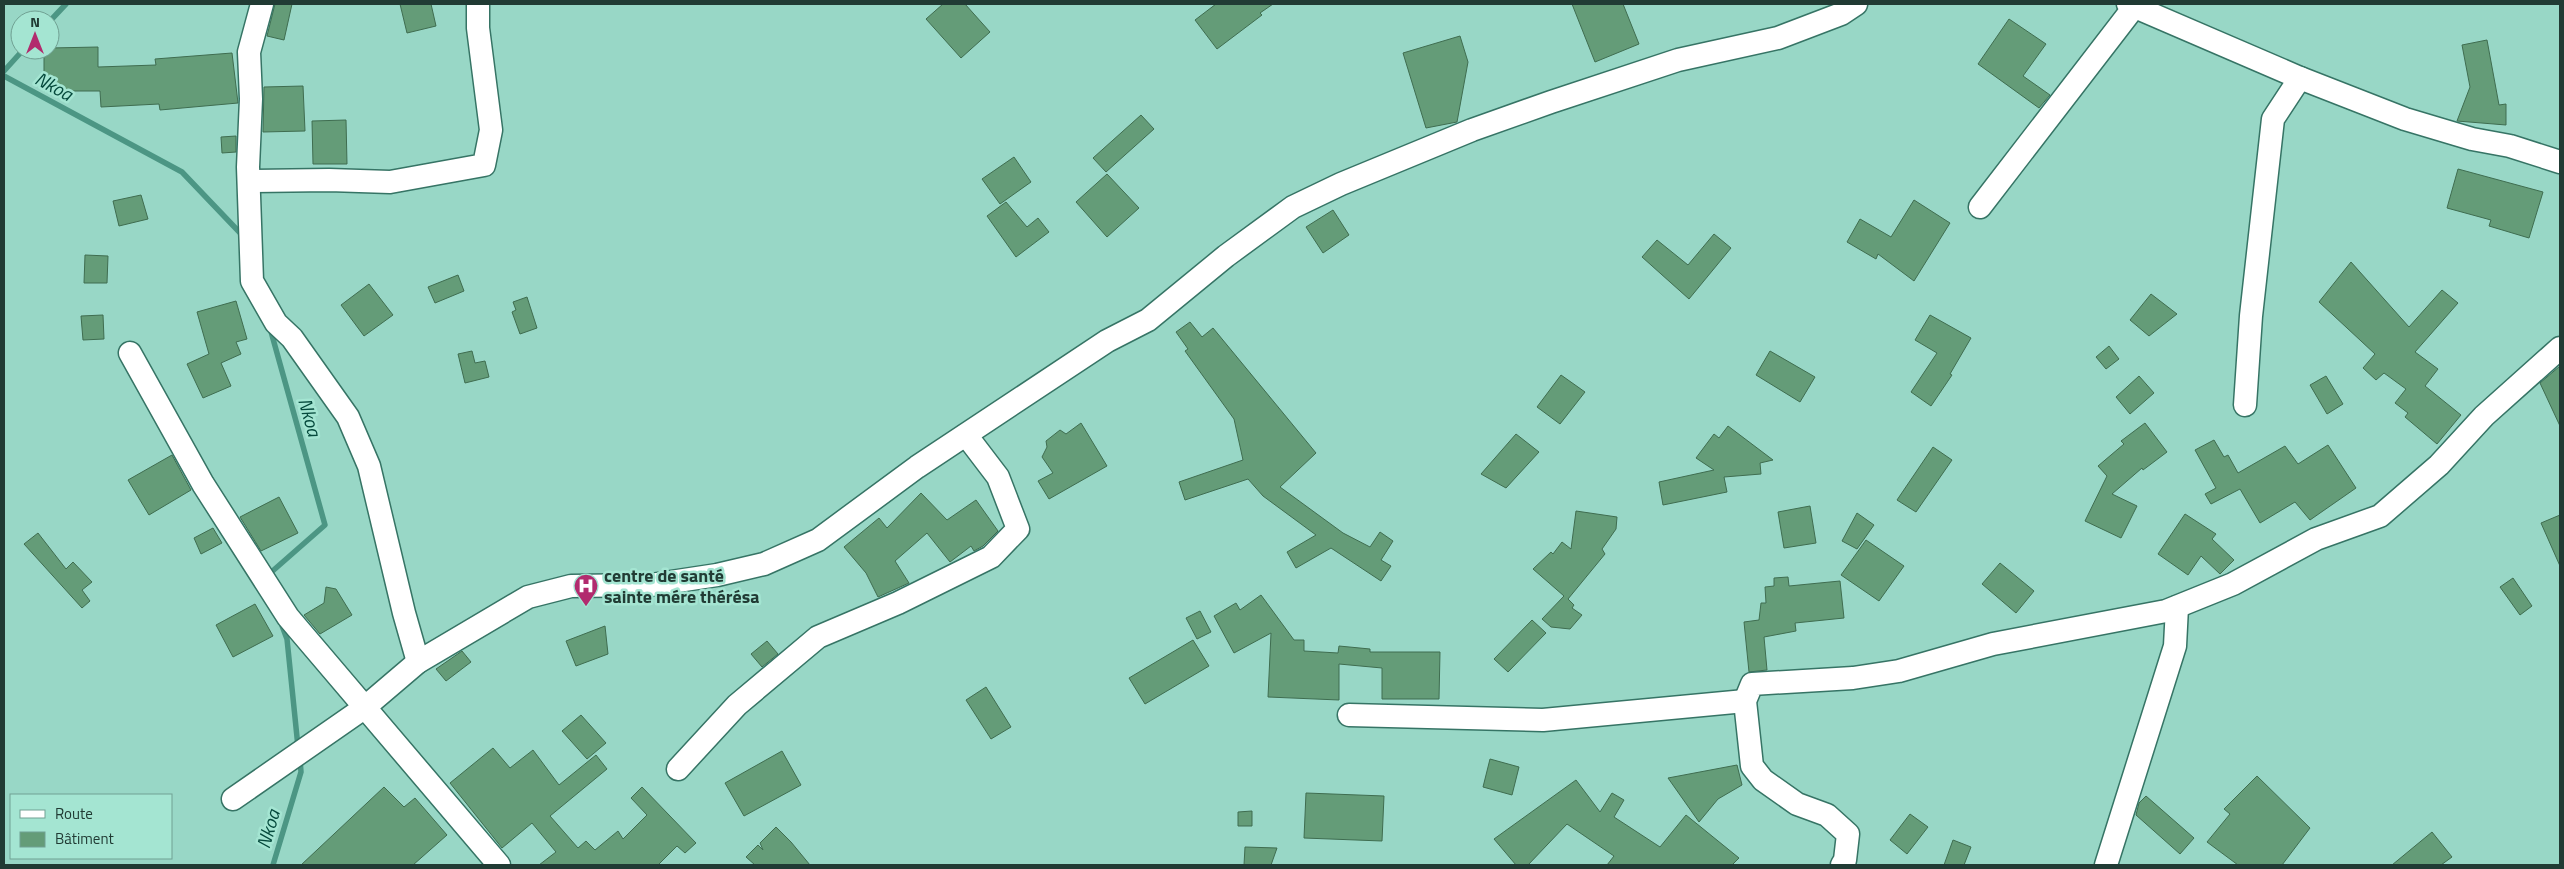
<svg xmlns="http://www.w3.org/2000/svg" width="2564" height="869" font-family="'Titillium Web',sans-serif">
  <rect width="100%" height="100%" fill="#98d7c6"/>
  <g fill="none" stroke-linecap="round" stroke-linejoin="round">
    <!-- stream -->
    <g stroke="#4c9684" stroke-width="5.5">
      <polyline points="50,21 66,4"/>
      <polyline points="4,71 23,50"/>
      <polyline points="4,76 182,172 244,237"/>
      <polyline points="268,575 325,525 270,328"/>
      <polyline points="281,623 287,639 298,747"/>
      <polyline points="273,865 301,772 300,759"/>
    </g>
  </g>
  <!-- building -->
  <g fill="#649c78" stroke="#3f6d50">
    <polygon points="275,4 292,4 284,40 267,36"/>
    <polygon points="400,4 431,4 436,26 407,33"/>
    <polygon points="943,4 965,4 990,32 961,58 926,19"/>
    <polygon points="1216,4 1273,4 1260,13 1262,15 1217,49 1195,20"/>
    <polygon points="1572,4 1623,4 1639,44 1595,62"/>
    <polygon points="2009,19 2046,44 2023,76 2050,95 2039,108 1978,64"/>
    <polygon points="1460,36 1468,62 1457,122 1426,128 1403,53"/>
    <polygon points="2487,40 2499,105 2506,104 2506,125 2457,121 2470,87 2462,45"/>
    <polygon points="98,47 98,67 156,65 155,59 232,53 238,103 160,110 159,104 101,107 100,91 44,91 44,50 50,50 50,48"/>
    <polygon points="303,86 305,131 263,132 264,87"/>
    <polygon points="1141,115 1154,129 1106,172 1093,158"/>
    <polygon points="346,120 347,164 313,164 312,121"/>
    <polygon points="236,136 236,152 222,153 221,137"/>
    <polygon points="1014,157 1031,182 1000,204 982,179"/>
    <polygon points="2458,169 2543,192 2529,238 2489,226 2491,220 2447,208"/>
    <polygon points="1107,174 1139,208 1107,237 1076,202"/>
    <polygon points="141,195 148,219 119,226 113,201"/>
    <polygon points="1914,200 1950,223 1914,281 1878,254 1876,259 1847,242 1860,219 1891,237"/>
    <polygon points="1006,202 1027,227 1038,218 1049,232 1016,257 987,216"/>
    <polygon points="1333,210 1349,235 1323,253 1306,227"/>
    <polygon points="1714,234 1731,248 1689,299 1642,257 1657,240 1688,265"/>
    <polygon points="85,255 108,256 107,283 84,283"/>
    <polygon points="2351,262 2409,327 2442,290 2458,303 2415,352 2438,369 2425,386 2461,415 2437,444 2405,417 2408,413 2395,403 2406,389 2384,373 2376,380 2363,368 2375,354 2319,302"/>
    <polygon points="458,275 464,291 435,303 428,287"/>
    <polygon points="369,284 393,315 364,336 341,305"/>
    <polygon points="2151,294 2177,314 2149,336 2130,320"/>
    <polygon points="527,297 537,328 520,334 512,312 516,310 513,302"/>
    <polygon points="236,301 247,339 236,342 241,354 221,363 231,386 203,398 187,364 209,354 197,312"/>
    <polygon points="103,315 104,339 83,340 81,316"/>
    <polygon points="1930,315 1971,338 1950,374 1952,375 1931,406 1911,392 1937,353 1915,340"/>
    <polygon points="1190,322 1202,337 1213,328 1316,453 1280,487 1343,533 1370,547 1380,532 1393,541 1381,560 1391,566 1381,581 1331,548 1296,568 1287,552 1316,535 1263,496 1248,479 1185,500 1179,482 1243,460 1234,419 1185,351 1188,349 1176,332"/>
    <polygon points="2109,346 2119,359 2106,369 2096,357"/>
    <polygon points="472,351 475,363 485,361 489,377 465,383 458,354"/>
    <polygon points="1770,351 1815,377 1800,402 1756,375"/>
    <polygon points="2560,366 2560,426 2540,383"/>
    <polygon points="1561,375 1585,392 1560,424 1537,407"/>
    <polygon points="2139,376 2154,393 2130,414 2116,397"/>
    <polygon points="2326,376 2343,404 2327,414 2310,385"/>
    <polygon points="1081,423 1107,466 1049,499 1038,481 1053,473 1042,457 1047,447 1046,441 1060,430 1066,434"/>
    <polygon points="2145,423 2167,452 2143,470 2142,468 2112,494 2137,506 2121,538 2085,521 2107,476 2098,466 2124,444 2121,441"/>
    <polygon points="1728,426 1773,460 1760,463 1761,474 1724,477 1727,492 1663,505 1659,482 1714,470 1696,458 1714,434 1719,438"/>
    <polygon points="1516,434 1539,452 1506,488 1481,474"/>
    <polygon points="2214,440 2224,457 2228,455 2238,473 2285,446 2298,464 2328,445 2356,488 2310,520 2295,502 2260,523 2240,489 2211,504 2205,494 2216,488 2195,450"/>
    <polygon points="1933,447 1952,460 1916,512 1897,500"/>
    <polygon points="172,455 191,490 149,515 128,480"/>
    <polygon points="921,493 947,520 976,500 998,531 983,546 974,551 971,546 950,562 927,533 895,561 909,583 878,597 866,573 844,547 879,518 887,528"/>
    <polygon points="279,497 298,533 261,551 240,517"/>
    <polygon points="1810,506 1816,543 1784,548 1778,512"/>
    <polygon points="1576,511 1617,517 1616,529 1602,549 1605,554 1568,599 1574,605 1572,608 1582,615 1570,629 1551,627 1542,619 1564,596 1533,569 1551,552 1553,554 1562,542 1571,549"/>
    <polygon points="1857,513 1874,525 1857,549 1842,541"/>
    <polygon points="2185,514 2216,534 2212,539 2234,560 2220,574 2201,556 2188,575 2158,554"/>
    <polygon points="2560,515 2560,566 2541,523"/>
    <polygon points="213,528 222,543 201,554 194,538"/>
    <polygon points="38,533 66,569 73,562 92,582 82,590 90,601 82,608 24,544"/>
    <polygon points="1866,540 1904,566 1879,601 1841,575"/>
    <polygon points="2000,563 2034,591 2016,613 1982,584"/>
    <polygon points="1788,577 1789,586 1840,581 1844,618 1795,623 1796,631 1764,637 1767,670 1749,672 1744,622 1759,620 1761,603 1766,603 1765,587 1774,586 1774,578"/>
    <polygon points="2513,578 2532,606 2520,615 2500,587"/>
    <polygon points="326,587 336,589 352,615 320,634 304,615 324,603"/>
    <polygon points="1261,595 1294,640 1304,640 1304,651 1338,653 1339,646 1370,649 1370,652 1440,652 1439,699 1382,699 1382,668 1339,664 1339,700 1268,697 1271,633 1234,653 1214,616 1236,603 1240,610"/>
    <polygon points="255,604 273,636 233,657 216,625"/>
    <polygon points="1200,611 1211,632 1197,639 1186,618"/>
    <polygon points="1532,620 1546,633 1508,672 1494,659"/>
    <polygon points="605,626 608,654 576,666 566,641"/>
    <polygon points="1193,640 1209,666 1145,704 1129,678"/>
    <polygon points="767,641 778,654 762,667 751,654"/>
    <polygon points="462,651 471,662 446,681 436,669"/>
    <polygon points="986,687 1011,727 991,739 966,700"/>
    <polygon points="581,715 606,743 587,759 562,731"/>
    <polygon points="493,748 510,768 533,750 559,785 596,755 607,769 550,816 578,848 586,841 595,850 618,831 623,839 647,815 631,798 642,787 696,843 685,853 677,846 658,865 539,865 556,852 532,823 502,848 450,783"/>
    <polygon points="782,751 801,785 744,816 725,783"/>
    <polygon points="1490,759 1519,767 1512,795 1483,787"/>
    <polygon points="1737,765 1742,785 1718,799 1699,822 1668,778"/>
    <polygon points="2257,776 2310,828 2282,865 2238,865 2207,842 2230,814 2224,809"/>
    <polygon points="1576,780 1600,812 1612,793 1624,800 1614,817 1660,847 1686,815 1739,858 1732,865 1607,865 1614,856 1567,824 1528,865 1516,865 1494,839"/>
    <polygon points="384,787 404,807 415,798 447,835 413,865 301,865"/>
    <polygon points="1306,793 1384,796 1382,841 1304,838"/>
    <polygon points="2146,796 2194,838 2180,854 2136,815 2139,803"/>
    <polygon points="1252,811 1252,826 1238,826 1238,812"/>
    <polygon points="1910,814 1928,827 1907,854 1890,840"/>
    <polygon points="776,827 791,842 810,865 755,865 746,857 758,845 763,850 760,843"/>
    <polygon points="2432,832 2452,857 2441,865 2392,865"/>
    <polygon points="1953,840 1971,847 1964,865 1944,865"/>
    <polygon points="1245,847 1277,848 1271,865 1244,865"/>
  </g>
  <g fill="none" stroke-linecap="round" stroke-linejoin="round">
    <defs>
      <g id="minor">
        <polyline points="262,4 249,52 251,99 248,167 252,281 276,323 292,338 348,417 369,466 404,613 418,662"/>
        <polyline points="2128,4 2300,78 2405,119 2472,139 2510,146 2560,162"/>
        <polyline points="249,181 329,180 390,182 484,165 491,130 478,28 478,4"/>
        <polyline points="1980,207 2134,7"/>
        <polyline points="130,353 203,484 288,617 499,865"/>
        <polyline points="2245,405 2251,316 2273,119 2300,78"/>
        <polyline points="1349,715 1543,720 1745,701"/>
        <polyline points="678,769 737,705 818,637 898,603 991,557 1018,529 998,477 966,435"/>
        <polyline points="233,799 364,708 418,662 528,597 571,586 651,585 717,575 764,564 818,540 917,467 1107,341 1148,320 1226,256 1293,207 1341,184 1472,130 1551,102 1678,60 1778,38 1841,14 1856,4"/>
        <polyline points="1842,865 1845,860 1848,834 1827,815 1797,804 1763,780 1752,766 1745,701 1752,684 1853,678 1899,671 1993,644 2166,611 2233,584 2316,539 2380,516 2439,465 2484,416 2560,348"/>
        <polyline points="2106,865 2175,646 2177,607"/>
      </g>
    </defs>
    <!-- minor casing -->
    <use href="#minor" stroke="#367465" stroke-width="25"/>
    <!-- minor -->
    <use href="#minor" stroke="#fff" stroke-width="22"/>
  </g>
  <!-- icons -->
  <defs>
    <symbol id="hospital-pin" viewBox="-11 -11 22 30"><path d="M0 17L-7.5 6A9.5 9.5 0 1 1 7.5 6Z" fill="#b22b6e" stroke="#a4e5d2"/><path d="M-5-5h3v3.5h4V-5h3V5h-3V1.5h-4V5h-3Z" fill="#fff"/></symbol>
  </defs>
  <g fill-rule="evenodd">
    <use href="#hospital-pin" x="572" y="572" width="28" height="38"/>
  </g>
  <g text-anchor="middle" stroke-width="5" stroke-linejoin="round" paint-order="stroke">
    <!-- poi labels -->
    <g font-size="18" font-weight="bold" fill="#213b34" stroke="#a4e5d2" text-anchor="start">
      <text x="604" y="582">centre de santé<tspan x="604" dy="21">sainte mére thérésa</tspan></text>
    </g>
    <!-- water labels -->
    <g font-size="19" font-style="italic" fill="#05493c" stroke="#a4e5d2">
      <text transform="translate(54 86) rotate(28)" y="7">Nkoa</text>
      <text transform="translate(310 417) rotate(74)" y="7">Nkoa</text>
      <text transform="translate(268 829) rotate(-74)" y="7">Nkoa</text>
    </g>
  </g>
  <!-- border -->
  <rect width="2564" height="869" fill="none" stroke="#213b34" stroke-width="10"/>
  <!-- legend -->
  <rect x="10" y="794" width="162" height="65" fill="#a4e5d2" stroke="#70a193"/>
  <rect x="20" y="810" width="25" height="8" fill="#ffffff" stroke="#70a193"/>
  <text x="55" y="819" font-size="15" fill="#213b34">Route</text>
  <rect x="20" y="832" width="25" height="15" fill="#649c78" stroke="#70a193"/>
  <text x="55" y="844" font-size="15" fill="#213b34">Bâtiment</text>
  <!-- north arrow -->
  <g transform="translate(35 35)"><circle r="24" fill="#a4e5d2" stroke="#70a193"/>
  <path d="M0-4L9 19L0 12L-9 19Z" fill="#b22b6e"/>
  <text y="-8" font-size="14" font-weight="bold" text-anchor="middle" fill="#213b34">N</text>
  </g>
</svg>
